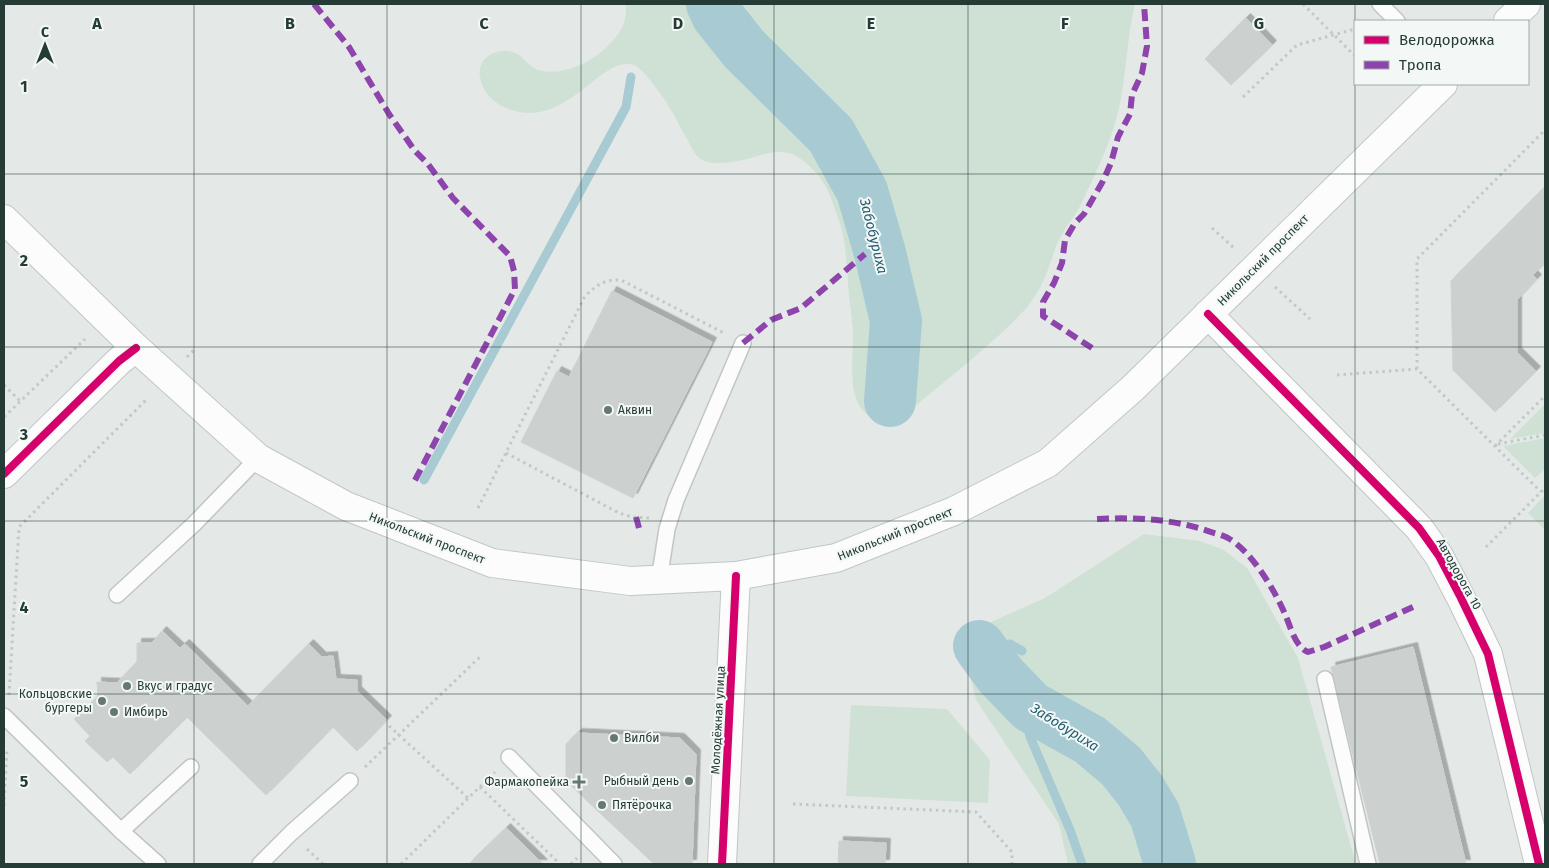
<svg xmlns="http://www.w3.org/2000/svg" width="1549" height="868" font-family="'Fira Sans',sans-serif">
  <defs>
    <filter id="shadow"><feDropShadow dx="4.5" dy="-4.5" stdDeviation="0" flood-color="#0004"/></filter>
  </defs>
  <rect width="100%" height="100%" fill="#e4e9e7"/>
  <!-- green -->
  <g fill="#cfe1d5">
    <path d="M626,4H1135C1126,40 1127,79 1117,116C1110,144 1092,182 1079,208C1072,220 1063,231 1057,244C1050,264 1044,285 1031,302C1021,315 1008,327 996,338C975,357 953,375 931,393C914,407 885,434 864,412C846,394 854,354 853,330C852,318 850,306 849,295C847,274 847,252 842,231C840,222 836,213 833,204C830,195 826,186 821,179C782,129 763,164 718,163C711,163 704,162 698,157C694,153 690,145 687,139C679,125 672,110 662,96C657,89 642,68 634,65C599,54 567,133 506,108C492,102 483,92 480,77C476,55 503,45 519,55C527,61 531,69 542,71C571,76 605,55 620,31C626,22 626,14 626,4Z"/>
    <polygon points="1545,404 1545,433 1510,439"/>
    <polygon points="1545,438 1545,469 1535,478 1503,446"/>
    <polygon points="1545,495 1545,530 1528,513"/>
    <polygon points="1144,534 1200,541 1224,550 1248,569 1298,658 1356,864 1068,864 1059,824 976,700 966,660 968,638 975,629 1045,598"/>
    <polygon points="851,705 947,709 990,760 988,803 846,796"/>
  </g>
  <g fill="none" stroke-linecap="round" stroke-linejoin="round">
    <!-- stream -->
    <g stroke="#a8cbd3" stroke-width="9">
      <polyline points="424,480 626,107 631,77"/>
      <polyline points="986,656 1003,645 1010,644 1022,651"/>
      <polyline points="1015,690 1031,739 1070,830 1082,864"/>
    </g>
    <!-- river -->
    <g stroke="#a8cbd3" stroke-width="52">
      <polyline points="712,4 717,15 745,50 831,135 862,191 880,253 896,321 890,401"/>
      <polyline points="979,646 1001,676 1031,707 1090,740 1121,766 1140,790 1155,815 1170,864"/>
    </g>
  </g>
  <!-- building -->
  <g fill="#ccd0cf" stroke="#cdd2d0" filter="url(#shadow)">
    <polygon points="1246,18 1272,45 1231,85 1205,59"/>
    <polygon points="1545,187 1545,263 1533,275 1537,279 1517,300 1517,352 1536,371 1495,412 1453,370 1451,281"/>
    <polygon points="612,291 712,342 633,498 521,442 557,371 569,377"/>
    <polygon points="162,631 180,648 185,644 248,706 309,644 322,657 333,656 336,679 357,680 357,691 387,720 357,751 333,727 266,795 187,717 130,774 113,757 107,762 85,741 90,736 74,719 98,697 97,682 117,683 137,662 137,643 152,643"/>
    <polygon points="1413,647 1466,864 1380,864 1331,667"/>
    <polygon points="578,733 680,738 696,754 692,864 654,864 566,781 566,744"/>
    <polygon points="506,828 543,864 469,864"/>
    <polygon points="839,841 886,843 885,864 838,864"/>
  </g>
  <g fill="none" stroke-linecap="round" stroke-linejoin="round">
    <defs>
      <g id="lane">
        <polyline points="1380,4 1397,21"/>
        <polyline points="659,580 667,529 676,500 743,343"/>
        <polyline points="117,595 194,524 258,458"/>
        <polyline points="1325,679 1368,864"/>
        <polyline points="4,716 121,831 158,864"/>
        <polyline points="509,757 614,864"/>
        <polyline points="121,831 191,767"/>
        <polyline points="260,864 291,833 350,781"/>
      </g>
      <g id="street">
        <polyline points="1208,314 1419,528 1439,556 1461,598 1488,654 1539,864"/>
        <polyline points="4,474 119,361 136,348"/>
        <polyline points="722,864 736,576"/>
      </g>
      <g id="secondary">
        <polyline points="1508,21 1526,4"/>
        <polyline points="4,219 136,348 258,458 346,506 492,563 630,581 736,576 836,558 954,511 1048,463 1133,388 1443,84"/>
      </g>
    </defs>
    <!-- lane casing -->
    <use href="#lane" stroke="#c1c6c4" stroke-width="18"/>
    <!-- street casing -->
    <use href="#street" stroke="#c1c6c4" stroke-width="30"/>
    <!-- secondary casing -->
    <use href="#secondary" stroke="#c0c7c4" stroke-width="30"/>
    <!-- path -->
    <g stroke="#c1c9c6" stroke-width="3" stroke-dasharray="2.5 4" stroke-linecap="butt">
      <polyline points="1303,4 1355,56"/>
      <polyline points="1243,97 1297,45 1355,29"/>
      <polyline points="1212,228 1234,248"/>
      <polyline points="1275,287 1310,319"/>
      <polyline points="187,357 194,350"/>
      <polyline points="1417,369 1417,259 1545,130"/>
      <polyline points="1337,375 1417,369 1541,492"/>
      <polyline points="4,385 20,401"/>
      <polyline points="4,417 85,339"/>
      <polyline points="1498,444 1545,435"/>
      <polyline points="1495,446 1545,396"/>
      <polyline points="506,453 619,513 632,517 649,518"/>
      <path d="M478,508L585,296C597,285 604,279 621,280L724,333"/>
      <polyline points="1486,547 1545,488"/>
      <polyline points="9,695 19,527 148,398"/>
      <polyline points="389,726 468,798"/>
      <polyline points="365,767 480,657"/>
      <polyline points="480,787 560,864"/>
      <polyline points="793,804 976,812 1012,852 1012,864"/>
      <polyline points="4,806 7,749"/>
      <polyline points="307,849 323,864"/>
      <polyline points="401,864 495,772"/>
      <polyline points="571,864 577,858"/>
    </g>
    <!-- lane -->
    <use href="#lane" stroke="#fbfcfb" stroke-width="15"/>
    <!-- street -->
    <use href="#street" stroke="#fbfcfb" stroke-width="28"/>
    <!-- secondary -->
    <use href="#secondary" stroke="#fbfcfb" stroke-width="28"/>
    <!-- quiet -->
    <g stroke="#8e44ad" stroke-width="6" stroke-dasharray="12 6" stroke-linecap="butt">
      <polyline points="314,4 349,47 389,114 415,151 428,164 453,198 510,256 514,271 515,289 413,484"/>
      <polyline points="743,343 771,320 801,308 865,254"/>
      <polyline points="1092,348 1043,316 1043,302 1054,283 1062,263 1065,240 1075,223 1084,214 1103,181 1111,163 1118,137 1130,114 1132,95 1142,73 1147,46 1144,4"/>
      <polyline points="636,517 639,528"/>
      <path d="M1097,519C1136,517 1176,519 1214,533C1218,534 1224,536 1228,538C1252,552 1274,589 1285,614C1290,625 1295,647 1308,652L1324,647L1413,607"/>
    </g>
    <defs>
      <g id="cycleway">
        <polyline points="1208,314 1419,528 1439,556 1461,598 1488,654 1539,864"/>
        <polyline points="4,474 119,361 136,348"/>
        <polyline points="722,864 736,576"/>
      </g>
    </defs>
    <!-- cycleway casing -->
    <use href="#cycleway" stroke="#f3f8f6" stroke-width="11"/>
    <!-- cycleway -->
    <use href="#cycleway" stroke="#d6006c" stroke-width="8"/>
  </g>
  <!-- grid -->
  <path fill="none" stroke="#243b36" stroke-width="1" stroke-opacity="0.55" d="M194,4V864M387,4V864M581,4V864M774,4V864M968,4V864M1162,4V864M1355,4V21M1355,84V864M4,174H1545M4,347H1545M4,521H1545M4,694H1545"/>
  <!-- markers -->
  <g fill="#677874" stroke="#f3f8f6" stroke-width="2">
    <circle cx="608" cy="410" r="5"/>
    <circle cx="127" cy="686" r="5"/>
    <circle cx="102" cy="701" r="5"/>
    <circle cx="114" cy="712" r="5"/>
    <circle cx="614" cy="738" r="5"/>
    <circle cx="689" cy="781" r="5"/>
    <path d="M576.5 774.5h5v5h5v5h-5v5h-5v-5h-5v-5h5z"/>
    <circle cx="602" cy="805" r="5"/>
  </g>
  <g text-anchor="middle" stroke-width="4" stroke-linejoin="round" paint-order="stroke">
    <!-- street labels -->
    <g font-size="12" fill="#243b36" stroke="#f3f8f6">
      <text transform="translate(1263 260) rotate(-45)" y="4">Никольский проспект</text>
      <text transform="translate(895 534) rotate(-22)" y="4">Никольский проспект</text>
      <text transform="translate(427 538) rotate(21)" y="4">Никольский проспект</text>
      <text transform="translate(1459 574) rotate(61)" y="4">Автодорога 10</text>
      <text transform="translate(718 720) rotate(-87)" y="4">Молодёжная улица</text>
    </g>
    <!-- poi labels -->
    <g font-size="12" fill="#243b36" stroke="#f3f8f6" text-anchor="start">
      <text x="618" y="414">Аквин</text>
      <text x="137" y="690">Вкус и градус</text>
      <text x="92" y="698" text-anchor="end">Кольцовские<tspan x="92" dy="14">бургеры</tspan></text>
      <text x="124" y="716">Имбирь</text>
      <text x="624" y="742">Вилби</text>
      <text x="679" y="785" text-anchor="end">Рыбный день</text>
      <text x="569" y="786" text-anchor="end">Фармакопейка</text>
      <text x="612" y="809">Пятёрочка</text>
    </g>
    <!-- water labels -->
    <g font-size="14" font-style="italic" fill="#235e71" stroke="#f3f8f6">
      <text transform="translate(874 236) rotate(76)" y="5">Забобуриха</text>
      <text transform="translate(1065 727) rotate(32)" y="5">Забобуриха</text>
    </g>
  </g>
  <g font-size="16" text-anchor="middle" font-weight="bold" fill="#243b36" stroke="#f3f8f6" stroke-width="4" stroke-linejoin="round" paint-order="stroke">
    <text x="97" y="29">A</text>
    <text x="290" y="29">B</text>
    <text x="484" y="29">C</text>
    <text x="678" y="29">D</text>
    <text x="871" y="29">E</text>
    <text x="1065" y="29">F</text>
    <text x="1259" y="29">G</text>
    <text x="24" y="92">1</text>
    <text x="24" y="266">2</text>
    <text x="24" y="440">3</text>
    <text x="24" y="613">4</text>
    <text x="24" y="787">5</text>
  </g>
  <!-- border -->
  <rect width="1549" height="868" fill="none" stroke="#243b36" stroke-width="10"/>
  <!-- legend -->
  <rect x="1354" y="20" width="175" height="65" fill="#f3f8f6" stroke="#a0aca9"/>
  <rect x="1364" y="36" width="25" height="8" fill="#d6006c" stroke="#a0aca9"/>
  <text x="1399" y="45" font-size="15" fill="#243b36">Велодорожка</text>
  <rect x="1364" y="61" width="25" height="8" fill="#8e44ad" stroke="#a0aca9"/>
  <text x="1399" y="70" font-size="15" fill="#243b36">Тропа</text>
  <!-- north arrow -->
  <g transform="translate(45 45)" stroke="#f3f8f6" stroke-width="4" paint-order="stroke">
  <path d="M0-4L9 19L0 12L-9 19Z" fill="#243b36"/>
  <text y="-8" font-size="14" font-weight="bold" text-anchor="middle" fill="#243b36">С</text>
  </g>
</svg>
